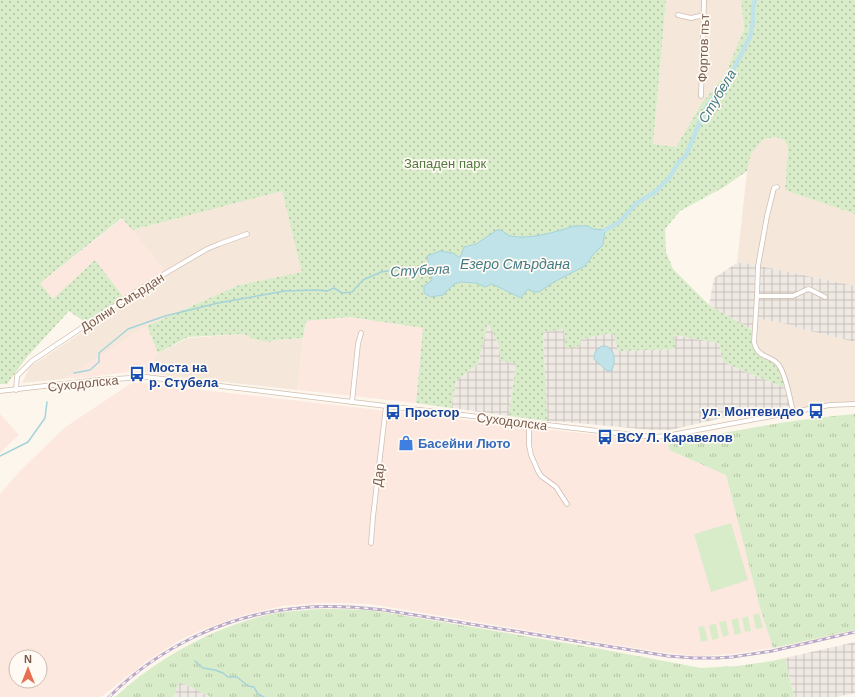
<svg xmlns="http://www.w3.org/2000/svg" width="855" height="697" font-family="Arial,sans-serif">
  <defs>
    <pattern id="industrial-grid" width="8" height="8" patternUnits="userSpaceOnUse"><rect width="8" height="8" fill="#efe9e4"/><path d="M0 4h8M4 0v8" fill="none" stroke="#c7c0bb"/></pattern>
    <pattern id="grass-tufts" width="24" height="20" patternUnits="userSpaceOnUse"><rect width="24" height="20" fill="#d8ecc9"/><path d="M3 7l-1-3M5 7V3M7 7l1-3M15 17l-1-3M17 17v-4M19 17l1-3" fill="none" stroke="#b4c2a5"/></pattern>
    <pattern id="park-dots" width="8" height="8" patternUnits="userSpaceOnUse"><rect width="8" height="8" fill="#d8ecc9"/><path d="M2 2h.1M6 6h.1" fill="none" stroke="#b4c2a5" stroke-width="1.8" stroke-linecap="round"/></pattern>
  </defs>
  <rect width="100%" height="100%" fill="#fdf6ec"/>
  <!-- residential -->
  <g fill="#f5e8da">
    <polygon points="666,0 741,0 744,29 725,75 702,103 676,147 653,144"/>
    <polygon points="777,137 784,140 788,147 785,190 855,214 855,286 746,263 737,263 747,171 750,153 764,139"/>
    <polygon points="282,191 303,272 239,285 147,326 64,379 22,383 30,367 141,293 166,275 132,230 207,210"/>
    <polygon points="755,318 792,325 794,327 855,342 855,404 850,404 793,412 790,406 781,376 776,365 759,355 754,348 752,342 752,330 754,330"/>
    <polygon points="244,334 253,339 269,342 275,340 303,338 298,390 161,375 153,356 158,353 188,338"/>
  </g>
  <!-- commercial -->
  <g fill="#fde8e0" fill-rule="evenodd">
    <polygon points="123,218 166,272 124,298 53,299 40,283"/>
    <polygon points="350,317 423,328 416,403 298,390 303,338 306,321"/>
    <polygon points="147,326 158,353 153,356 161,375 142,372 128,372 90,377 64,379"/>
    <path d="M133,382L668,443L669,450L726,475L760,608L773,648L732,654L698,656L667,653L591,641L370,604L343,603H318L282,606L244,615L204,629L180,640L147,661L101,697H0V494L19,472L64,428ZM16,657H40V681H16Z"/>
    <polygon points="0,414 19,435 0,453"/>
  </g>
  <!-- industrial -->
  <g fill="url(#industrial-grid)">
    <polygon points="737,263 746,263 855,286 855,342 794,327 792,325 756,318 754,331 709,305 714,278"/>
    <polygon points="488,321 499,346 501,361 516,363 509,416 451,408 456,381 478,364"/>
    <polygon points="564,329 566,348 581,339 613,333 618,351 675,349 673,335 719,343 723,362 785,388 790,406 753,413 731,416 670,430 652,430 566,422 547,421 543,332"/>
    <polygon points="855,642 855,693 836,697 794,697 785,658"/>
    <polygon points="180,682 211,697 173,697"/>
  </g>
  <!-- grass -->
  <g fill="url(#grass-tufts)">
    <path d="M855,414V630L773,648L760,608L726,475L669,450L668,443C730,432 792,419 855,414Z"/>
    <path d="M321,609C342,609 362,609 383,612L590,647L701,668L737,666L772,661L785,658L794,697H211L180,682L173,697H115C149,666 188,642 231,626C245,621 260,616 275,613C290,611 305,610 321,609Z"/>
  </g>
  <!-- park -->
  <path fill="url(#park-dots)" d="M0,0H666L653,144L676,147L702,103L725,75L744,29L741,0H855V214L785,190L788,147L784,140L776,137L764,139L751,153L747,171L724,187L680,211L665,229L666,252L673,269L709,305L752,330C752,347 753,351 768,360C770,362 774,363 776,365C781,370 783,382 785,388L723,362L719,343L674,335L675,349L618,351L613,333L581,339L580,346L566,348L564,329L543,332L547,421L509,416L516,363L501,361L499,346L488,322L478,364L456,381L451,408L416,403L423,328L350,317L306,321L303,338L275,340L269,342L253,339L244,334L188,337L158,353L147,326L239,285L302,272L282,191L132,230L122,218L40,283L53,299L95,260L124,298L85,322L69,311L27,357L7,384H0Z"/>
  <!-- pitch -->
  <g fill="#d8ecc9">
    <polygon points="731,523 748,580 711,592 694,534"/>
    <polygon points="759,613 763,628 756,629 753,615"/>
    <polygon points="748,616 751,631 745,632 742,618"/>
    <polygon points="738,618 741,633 735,635 731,620"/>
    <polygon points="726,621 729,635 723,637 719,622"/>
    <polygon points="716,624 719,638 712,640 709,625"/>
    <polygon points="704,626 708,640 701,642 698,627"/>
  </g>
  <!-- water -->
  <g fill="#bfe3e8" stroke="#a5d3da">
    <path d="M573,226H588L593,229L605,230L603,245L593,255L585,266L554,282L539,292H534L528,289L521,298L492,284L485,287L476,283L461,282L454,284L443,295L431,297L424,293V286L432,280L427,256L440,251L453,253L460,258L464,247L476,244L497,230C503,229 505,235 511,236C527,240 558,232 573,226Z"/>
    <path d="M602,346C615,345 617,362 611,371H607C603,366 598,364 594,359C594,353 596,349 602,346Z"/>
  </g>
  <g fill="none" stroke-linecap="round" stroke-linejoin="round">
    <!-- stream -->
    <g stroke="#a5d3da" stroke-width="1.5">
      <polyline points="74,373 90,370 99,362 99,353 128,329 165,316 218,303 285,291 316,290 327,291 334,288 342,293 352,292 363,280 381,272 410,268 431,268"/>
      <polyline points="0,456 28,442 45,418 47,402"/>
      <polyline points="195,661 203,668 215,670 223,673 228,677 237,677 248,686 254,687 258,694 264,697"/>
    </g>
    <!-- canal -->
    <polyline stroke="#bfe3e8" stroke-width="4.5" points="605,230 618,223 637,203 655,192 670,177 678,163 686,155 700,122 708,105 715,95 724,88 750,37 753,21 753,7 755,0"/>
    <defs>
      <g id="minor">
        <polyline points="678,15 691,18 704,15"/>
        <polyline points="701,96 704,0"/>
        <path d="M777,187L774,188L767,216L758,266L757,296L754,342C758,359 769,354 778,364C786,374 790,399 793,412"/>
        <polyline points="757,296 793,296 808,289 811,290 825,297"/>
        <polyline points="16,390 17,376 32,361 134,293 166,273 207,249 219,244 247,234"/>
        <polyline points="0,391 98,380 146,377 386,406 633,435 654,437 666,436 830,405 855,404"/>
        <polyline points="352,402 358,344 361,333"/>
        <polyline points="529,423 529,445 531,455 538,471 541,476 556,487 567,504"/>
        <polyline points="371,543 373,517 386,406"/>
      </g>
    </defs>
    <!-- minor casing -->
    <use href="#minor" stroke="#d1beb0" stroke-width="5.5"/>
    <!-- minor -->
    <use href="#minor" stroke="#fff" stroke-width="4"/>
    <defs>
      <path id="rail" d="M109,697C159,647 228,614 299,608C327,605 356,607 384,610L668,656L694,658H717L732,657L772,651L855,632"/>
    </defs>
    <!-- rail casing -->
    <use href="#rail" stroke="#b9a8c9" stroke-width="3"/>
    <!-- rail -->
    <use href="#rail" stroke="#fffaf3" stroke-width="1.5" stroke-dasharray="4.5" stroke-linecap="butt"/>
  </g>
  <!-- icons -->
  <defs>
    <symbol id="bus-bare" viewBox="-9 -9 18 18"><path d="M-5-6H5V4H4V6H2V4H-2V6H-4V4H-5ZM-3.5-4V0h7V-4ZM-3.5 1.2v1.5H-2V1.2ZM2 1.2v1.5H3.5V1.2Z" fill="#1a4fb4" stroke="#fffaf3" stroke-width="2.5" paint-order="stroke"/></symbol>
    <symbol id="shop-bare" viewBox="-9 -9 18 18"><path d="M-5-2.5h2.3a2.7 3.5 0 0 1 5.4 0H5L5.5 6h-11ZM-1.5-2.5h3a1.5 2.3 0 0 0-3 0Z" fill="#3f7fe0" stroke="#fffaf3" stroke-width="2.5" paint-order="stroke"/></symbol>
  </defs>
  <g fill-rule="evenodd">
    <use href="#bus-bare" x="126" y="363" width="22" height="22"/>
    <use href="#bus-bare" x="805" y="400" width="22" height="22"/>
    <use href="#bus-bare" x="382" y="401" width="22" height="22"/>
    <use href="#bus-bare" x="594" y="426" width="22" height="22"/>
    <use href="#shop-bare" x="395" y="432" width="22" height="22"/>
  </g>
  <g text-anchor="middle" stroke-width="3.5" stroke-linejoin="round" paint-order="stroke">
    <!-- street labels -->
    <g font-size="13" fill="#7a5c4d" stroke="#fffaf3">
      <text transform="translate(703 48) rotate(-88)" y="5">Фортов път</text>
      <text transform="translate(122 302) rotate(-33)" y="5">Долни Смърдан</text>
      <text transform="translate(83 383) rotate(-6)" y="5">Суходолска</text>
      <text transform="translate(512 421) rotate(7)" y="5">Суходолска</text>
      <text transform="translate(378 475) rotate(-83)" y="5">Дар</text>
    </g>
    <!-- park labels -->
    <g font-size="13" fill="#537a41" stroke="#fffaf3">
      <text x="445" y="168">Западен парк</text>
    </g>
    <!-- transit labels -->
    <g font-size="13" font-weight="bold" fill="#164399" stroke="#fffaf3" text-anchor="start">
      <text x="149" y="372">Моста на<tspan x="149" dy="15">р. Стубела</tspan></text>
      <text x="804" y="416" text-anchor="end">ул. Монтевидео</text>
      <text x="405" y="417">Простор</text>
      <text x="617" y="442">ВСУ Л. Каравелов</text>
    </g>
    <!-- shop labels -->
    <g font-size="13" font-weight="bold" fill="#366cbe" stroke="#fffaf3" text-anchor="start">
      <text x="418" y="448">Басейни Люто</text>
    </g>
    <!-- water labels -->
    <g font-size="14" font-style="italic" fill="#437c86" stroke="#fffaf3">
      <text transform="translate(717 96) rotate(-59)" y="5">Стубела</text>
      <text x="515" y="269">Езеро Смърдана</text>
      <text transform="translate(420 270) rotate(-3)" y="5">Стубела</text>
    </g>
  </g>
  <!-- north arrow -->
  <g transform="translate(28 669)"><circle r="19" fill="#fffaf3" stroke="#cabbb1"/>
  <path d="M0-3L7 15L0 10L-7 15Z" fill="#e76f51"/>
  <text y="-6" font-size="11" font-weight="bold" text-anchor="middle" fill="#7a5c4d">N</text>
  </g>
</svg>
